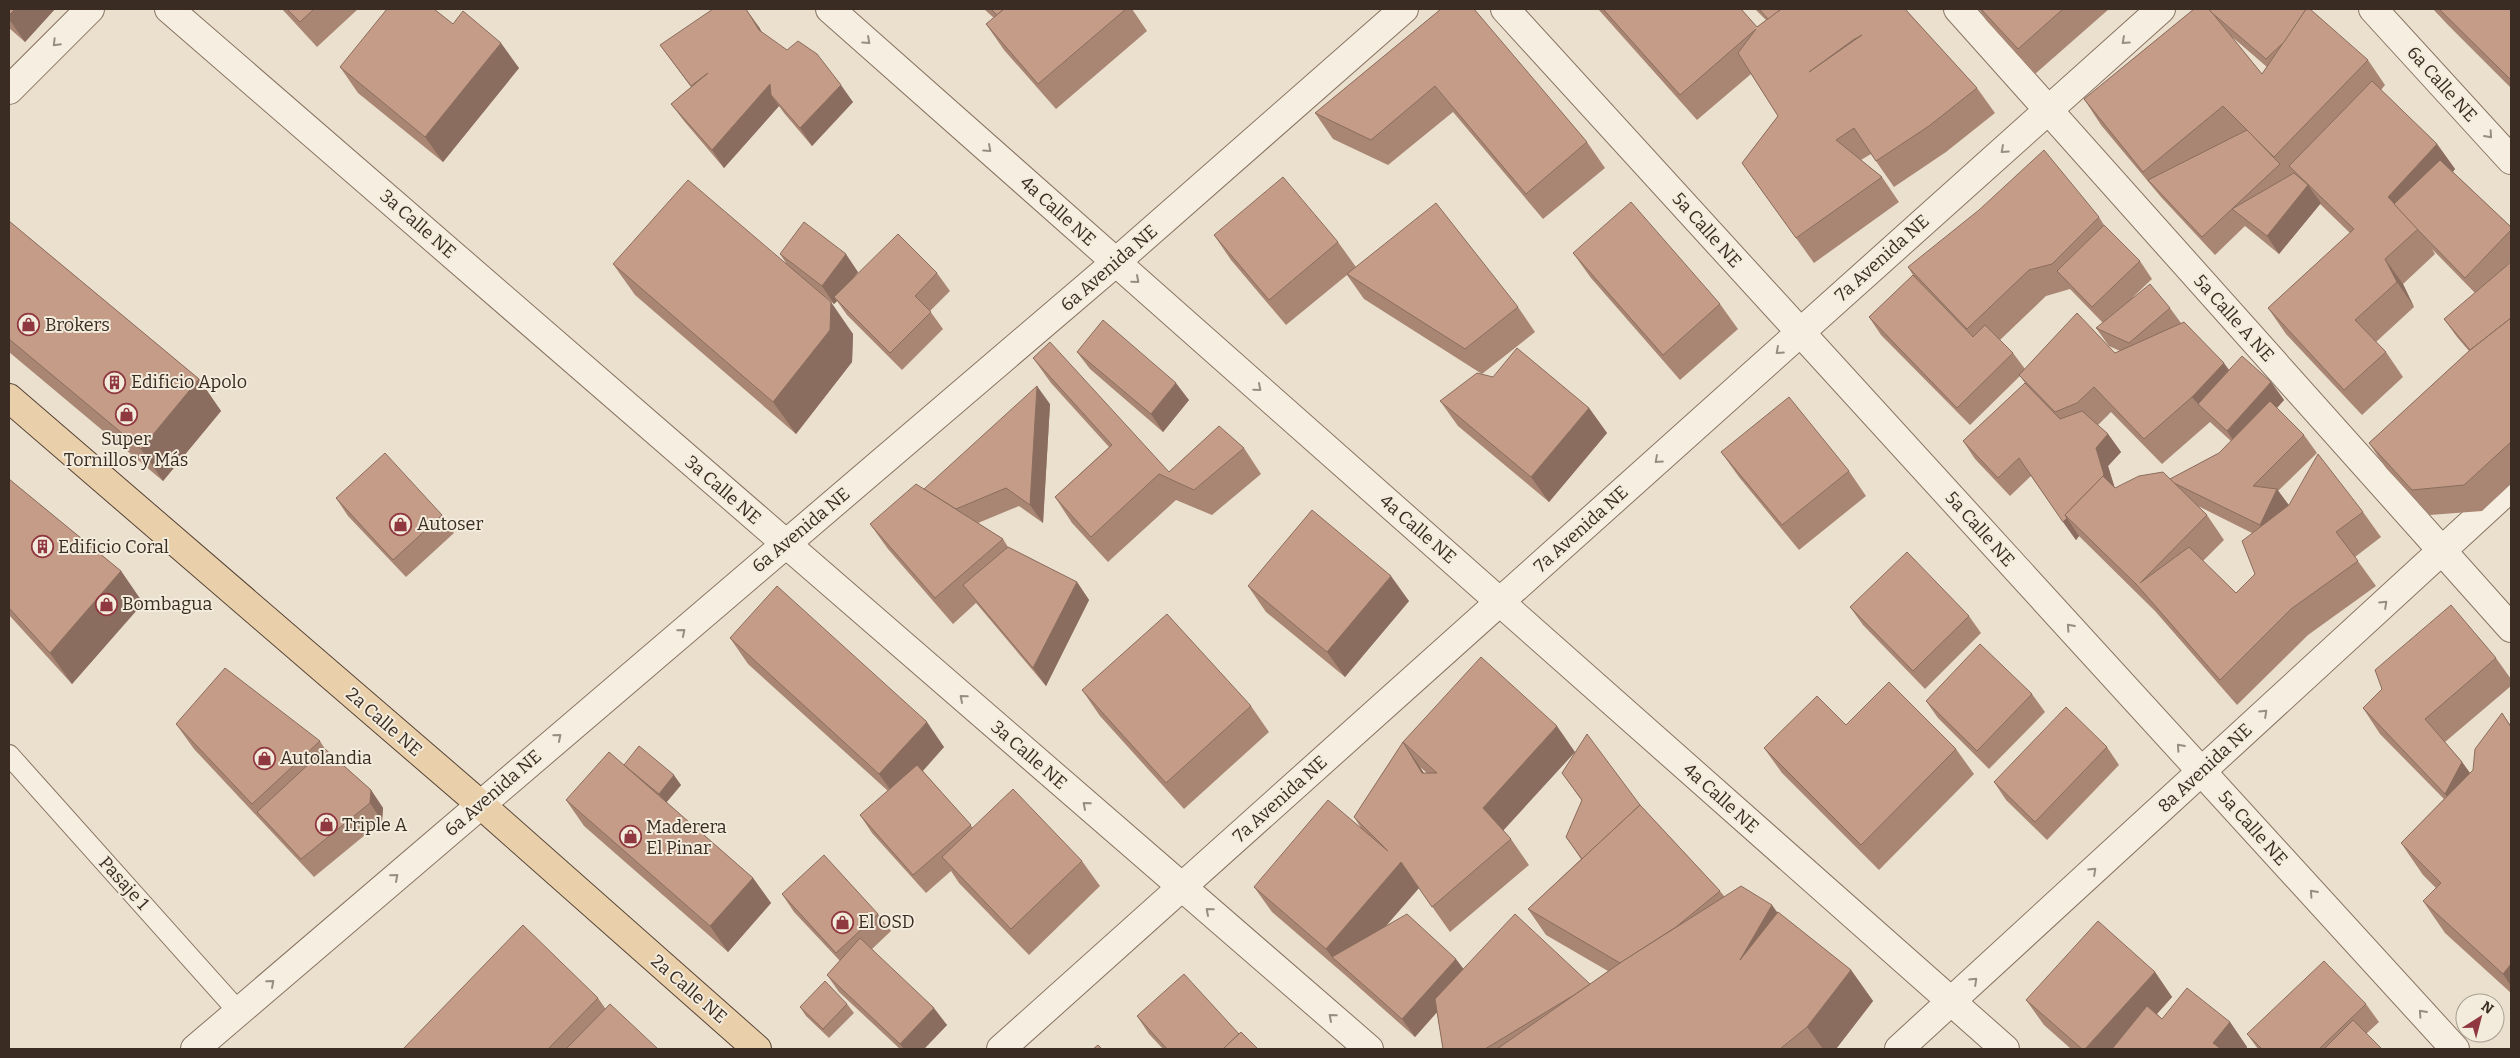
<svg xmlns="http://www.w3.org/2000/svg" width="2520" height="1058" font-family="Bitter,serif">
  <rect width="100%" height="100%" fill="#ebe0cd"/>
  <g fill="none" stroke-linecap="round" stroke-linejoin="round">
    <defs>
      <polyline id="service" points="9,755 238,1011"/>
      <g id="minor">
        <polyline points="169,9 1369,1049"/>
        <polyline points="830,9 2005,1049"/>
        <polyline points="1505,9 2455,1049"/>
        <polyline points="1958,9 2511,628"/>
        <polyline points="2373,9 2511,160"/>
        <polyline points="9,90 90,9"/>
        <polyline points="195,1049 1116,262 1404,9"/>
        <polyline points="1001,1049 2161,9"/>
        <polyline points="1899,1049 2511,487"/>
      </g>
      <polyline id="primary" points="9,398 480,804 757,1049"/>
    </defs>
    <!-- service casing -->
    <use href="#service" stroke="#877362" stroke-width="22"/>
    <!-- minor casing -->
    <use href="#minor" stroke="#877362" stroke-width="30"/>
    <!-- primary casing -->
    <use href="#primary" stroke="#564235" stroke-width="30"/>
    <!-- service -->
    <use href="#service" stroke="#f6eee0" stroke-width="20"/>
    <!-- minor -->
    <use href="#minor" stroke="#f6eee0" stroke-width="28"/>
    <!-- primary -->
    <use href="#primary" stroke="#e9d0aa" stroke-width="28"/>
  </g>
  <!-- wall -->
  <g fill="#a98674" fill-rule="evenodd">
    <polygon points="9,9 55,9 25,42 9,28"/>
    <polygon points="282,9 358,9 317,47"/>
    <polygon points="984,9 1132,9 1147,31 1056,109 1004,50 986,24 994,18"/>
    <polygon points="1441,9 1587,142 1605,168 1543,219 1453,112 1388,165 1333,139 1315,113"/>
    <polygon points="1598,9 1741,9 1757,27 1766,20 1755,9 1905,9 1977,88 1995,113 1946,152 1894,187 1871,154 1861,160 1882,177 1899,202 1814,263 1742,163 1778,116 1751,74 1697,120"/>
    <polygon points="1979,9 2109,9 2035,74 1986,20"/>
    <path d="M2194,9L2368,60L2385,85L2381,90L2437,144L2455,169L2453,172L2511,227V261L2502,270L2511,262V484L2482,511L2430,515L2386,468L2369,443L2469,351L2457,337L2444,319L2475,293L2432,249L2435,254L2403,284L2414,307L2376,342L2386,352L2403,377L2362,415L2286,334L2268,308L2350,233L2320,204L2279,254L2245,226L2215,255L2161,197L2101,125L2084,99ZM2231,36L2267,67L2262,74Z"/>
    <polygon points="2433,9 2511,9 2511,88 2448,25"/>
    <polygon points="453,24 519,68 443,162 358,93 340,67"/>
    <polygon points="759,27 762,33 853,102 812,146 784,113 779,106 724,168 684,121 671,104 691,87 660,45"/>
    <path d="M2099,217L2104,225L2140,261L2152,279L2133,297L2170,308L2181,323L2229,370L2271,382L2284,400L2277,408L2304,435L2317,453L2278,491L2289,505L2363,512L2381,537L2355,557L2376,586L2308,635L2237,705L2155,611L2083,540L2079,536L2076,540L2031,476L2010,496L1975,459L1963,441L2025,383L2020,376L1970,425L1881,335L1869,317L1913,275L1908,267ZM2070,289L2103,323L2096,328L2109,346L2120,351L2115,353L2025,369L2013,353L2000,340L2046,296ZM2111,412L2162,464L2210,422L2231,441L2219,453L2170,479L2115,488L2108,466L2121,452L2108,434L2098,425ZM2198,506L2252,533L2255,574L2236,593L2203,561L2224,540L2207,515Z"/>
    <polygon points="9,221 199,379 221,411 163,481 9,352"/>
    <polygon points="1214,235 1338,242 1356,267 1518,307 1535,332 1482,374 1364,299 1347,275 1286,325 1231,260"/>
    <polygon points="1573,253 1720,304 1738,329 1680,380 1591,278"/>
    <polygon points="780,254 858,272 853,278 937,273 950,291 930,311 943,329 902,370 847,315 837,301 834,304 823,295 853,334 852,362 796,434 635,295 613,264 786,263"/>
    <polygon points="1077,352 1189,400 1163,432 1090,369"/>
    <polygon points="1033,358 1169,472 1244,448 1261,474 1212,515 1176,500 1108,562 1072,523 1055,497 1109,447 1051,383"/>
    <polygon points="1440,401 1589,408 1607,433 1549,502 1458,426"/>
    <polygon points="1050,404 1043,523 1019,506 978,523 1003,539 1008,547 1077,582 1089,600 1046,686 976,603 953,624 888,549 870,524 924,489"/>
    <polygon points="1721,452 1849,471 1866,496 1799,550 1739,477"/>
    <polygon points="9,479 121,571 143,603 72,684 9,615"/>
    <polygon points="336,498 442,515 454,533 406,577 348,516"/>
    <polygon points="1248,586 1409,601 1345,677 1266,612"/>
    <polygon points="1850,607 1969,616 1981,633 1925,689 1863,625"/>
    <polygon points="730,638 944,747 923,771 973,828 1082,861 1100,886 1029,955 959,883 951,871 926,893 872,833 860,815 888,791 748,664"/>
    <polygon points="2496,658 2511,679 2511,686 2445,742 2462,762 2470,773 2473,770 2502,713 2511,726 2511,993 2445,933 2423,901 2436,888 2423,875 2401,843 2444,799 2380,734 2363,708"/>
    <polygon points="1082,690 1251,706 1269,732 1184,809 1100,716"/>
    <polygon points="2032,694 2045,712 1989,769 1938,718 1926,701"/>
    <polygon points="176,724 320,741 325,749 371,790 383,808 382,821 314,877 194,749"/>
    <path d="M1403,742L1575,752L1503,830L1511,839L1529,865L1450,932L1419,888L1385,926L1464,969L1590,984L1608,971L1546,935L1528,909L1581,859L1566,837L1582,801L1562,773L1640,805L1720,891L1724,896L1778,912L1851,970L1873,1001L1836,1049H1443L1437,1012L1415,1037L1344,974L1272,912L1254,887L1361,828L1354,817ZM1420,767L1427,773H1424Z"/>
    <polygon points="2107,747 2119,765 2047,840 2006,800 1994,782"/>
    <polygon points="1764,748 1956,749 1974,774 1879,870 1782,773"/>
    <polygon points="624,765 681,785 666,802 753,878 771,903 728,952 584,826 566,800"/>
    <polygon points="782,894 878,914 891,931 872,949 947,1025 924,1049 900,1049 839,992 827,975 840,961 794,912"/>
    <polygon points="2155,972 2172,997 2157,1014 2162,1019 2230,1022 2247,1047 2246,1049 2071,1049 2044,1025 2026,1000"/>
    <polygon points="598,998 605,1008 658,1049 403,1049"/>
    <polygon points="847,1004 854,1013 829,1038 806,1016 800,1007"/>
    <polygon points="2366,1004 2379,1022 2366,1034 2382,1049 2258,1049 2247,1034"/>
    <polygon points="1137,1016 1239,1034 1258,1049 1163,1049 1149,1034"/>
  </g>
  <!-- shaded-wall -->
  <g fill="#8a6d5e">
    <polygon points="15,9 55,9 25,42 9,19 9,15"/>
    <polygon points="746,9 759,27 771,48 759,30"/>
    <polygon points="501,43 519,68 443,162 425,137"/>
    <polygon points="770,84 771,95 779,106 724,168 712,150"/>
    <polygon points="841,85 853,102 812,146 800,128"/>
    <polygon points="2437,144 2455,169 2408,220 2388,197"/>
    <polygon points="2308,185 2321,203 2279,254 2267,236"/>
    <polygon points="846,254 858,272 837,300 834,297 837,301 834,304 822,286"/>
    <polygon points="2385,259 2403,284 2414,307 2397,282"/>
    <polygon points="831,302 853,334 852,362 796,434 773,402"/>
    <polygon points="2224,363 2242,388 2198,404 2192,397"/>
    <polygon points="199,379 221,411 163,481 141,449"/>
    <polygon points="2271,382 2284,400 2239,449 2227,431"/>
    <polygon points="1176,383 1189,400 1163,432 1151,414"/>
    <polygon points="1037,386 1050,404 1043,523 1030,505"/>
    <polygon points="1589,408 1607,433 1549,502 1531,477"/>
    <polygon points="2108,434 2121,452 2108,466 2116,493 2082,532 2096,448"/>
    <polygon points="2277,489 2290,507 2272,542 2260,525"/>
    <polygon points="2067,518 2079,536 2076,540 2063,522"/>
    <polygon points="121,571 143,603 72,684 50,653"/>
    <polygon points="1391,576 1409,601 1345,677 1327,652"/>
    <polygon points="1077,582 1089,600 1046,686 1033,668"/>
    <polygon points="927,722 944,747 897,799 879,774"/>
    <polygon points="1557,726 1575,752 1501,833 1483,808"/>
    <polygon points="1403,742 1420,767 1440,799 1422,773"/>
    <polygon points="2462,762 2480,787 2463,819 2445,794"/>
    <polygon points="674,775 681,785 666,803 659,794"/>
    <polygon points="371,790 383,808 382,821 370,803"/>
    <polygon points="1401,862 1419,888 1347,971 1332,957 1326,949"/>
    <polygon points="753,878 771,903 728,952 710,926"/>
    <polygon points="1772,905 1795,937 1740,960"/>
    <polygon points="1456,959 1469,976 1415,1037 1402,1019"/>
    <polygon points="2511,964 2511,986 2503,974"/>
    <polygon points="1851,970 1873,1001 1836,1049 1823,1049 1807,1027"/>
    <polygon points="2155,972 2172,997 2125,1049 2085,1049"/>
    <polygon points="934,1008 947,1025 924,1049 904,1049 900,1044"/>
    <polygon points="2230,1022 2247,1047 2246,1049 2218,1049 2213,1043"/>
  </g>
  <!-- building -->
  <g fill="#c59c87" stroke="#8a6d5e" fill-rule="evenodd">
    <polygon points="9,9 15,9 9,15"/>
    <polygon points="287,9 314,9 300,22"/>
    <polygon points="387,9 434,9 453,24 463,11 501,43 425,137 340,67"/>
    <polygon points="713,9 746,9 759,30 787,50 798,41 817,54 841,85 800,128 771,95 770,84 712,150 671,104 708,73 691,86 660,45"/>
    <polygon points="991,9 1004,9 997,15"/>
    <polygon points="1004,9 1126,9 1038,84 986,24"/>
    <polygon points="1441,9 1474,9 1587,142 1526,194 1435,86 1371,140 1315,113"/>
    <path d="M1603,9H1741L1757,27L1781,9H1905L1977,88L1929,126L1876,161L1854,128L1836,140L1882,177L1796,238L1742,163L1778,116L1738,53L1756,29L1680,95ZM1862,35L1809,72L1853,40Z"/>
    <polygon points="1759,9 1781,9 1768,19"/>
    <polygon points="1981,9 2063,9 2018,49"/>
    <polygon points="2194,9 2209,9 2262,74 2306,9 2310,9 2368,60 2274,157 2223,106 2143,172 2084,99"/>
    <polygon points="2209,9 2306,9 2284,42 2266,59 2211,12"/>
    <polygon points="2439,9 2511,9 2511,80"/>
    <polygon points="2372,81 2437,144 2388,197 2418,229 2385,259 2397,282 2355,320 2386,352 2344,390 2268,308 2354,229 2289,166"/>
    <polygon points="2247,130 2280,164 2202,237 2148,180"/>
    <polygon points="2044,150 2099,217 2052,264 2029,270 1967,329 1908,267 1979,210"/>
    <polygon points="2440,160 2511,227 2511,230 2465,278 2420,232 2394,204"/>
    <polygon points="2294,173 2308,185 2267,236 2232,209"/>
    <polygon points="1283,177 1338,242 1269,300 1214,235"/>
    <polygon points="688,180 831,302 830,330 773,402 613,264"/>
    <polygon points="1631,202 1720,304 1663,355 1573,253"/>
    <polygon points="1436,203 1518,307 1465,349 1347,274"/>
    <polygon points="9,221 199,379 141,449 9,339"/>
    <polygon points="804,222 846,254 822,286 780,254"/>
    <polygon points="2104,225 2140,261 2092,307 2057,271"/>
    <polygon points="898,234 937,273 915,296 931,312 890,353 834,297"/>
    <polygon points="2511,262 2511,318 2470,350 2444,319"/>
    <polygon points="1913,275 1973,337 1985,325 2013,353 1957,408 1869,317"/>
    <polygon points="2150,284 2170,308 2129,343 2096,328"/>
    <polygon points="2077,313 2115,353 2184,322 2224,363 2192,397 2144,439 2094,387 2077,403 2055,412 2019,375"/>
    <polygon points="2511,318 2511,442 2464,485 2412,490 2369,443 2469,351"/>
    <polygon points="1103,320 1176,383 1151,414 1077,352"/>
    <polygon points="1050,342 1169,472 1219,426 1244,448 1194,490 1159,474 1091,537 1055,497 1112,445 1033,358"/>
    <polygon points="1517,348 1589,408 1531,477 1440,401 1477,373 1493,377"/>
    <polygon points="2242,356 2271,382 2227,431 2198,404"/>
    <polygon points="2025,383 2060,419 2082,411 2108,434 2096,448 2104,475 2065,515 2067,518 2063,522 2019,458 1998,478 1963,441"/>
    <polygon points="1037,386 1030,505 1006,488 956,509 924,489"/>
    <polygon points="1789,397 1849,471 1782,525 1721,452"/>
    <polygon points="2270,401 2304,435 2253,486 2277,489 2260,525 2174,483 2170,479 2219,453"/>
    <polygon points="385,453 442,515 393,560 336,498"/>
    <polygon points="2318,454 2363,512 2336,532 2358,561 2291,609 2220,680 2137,585 2065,515 2103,476 2115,488 2139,476 2163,472 2207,515 2140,583 2189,547 2236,593 2255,574 2242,541 2289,505"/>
    <polygon points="9,479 121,571 50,653 9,608"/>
    <polygon points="916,484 1003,539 935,598 870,524"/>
    <polygon points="1312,510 1391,576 1327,652 1248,586"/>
    <polygon points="1008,547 1077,582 1033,668 963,585"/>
    <polygon points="1907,552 1969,616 1913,671 1850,607"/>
    <polygon points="777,586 927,722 879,774 730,638"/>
    <polygon points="2451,605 2496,658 2425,719 2462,762 2445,794 2363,708 2382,689 2375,670"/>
    <polygon points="1167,614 1251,706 1166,783 1082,690"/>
    <polygon points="1980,644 2032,694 1977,751 1926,701"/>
    <path d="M1481,657L1557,726L1483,808L1511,839L1432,907L1401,862L1326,949L1254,887L1328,800L1388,851L1354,817L1403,742ZM1403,742L1437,773H1422Z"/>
    <polygon points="225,668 320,741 252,804 176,724"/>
    <polygon points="1889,682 1956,749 1861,845 1764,748 1817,696 1846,725"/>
    <polygon points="2066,707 2107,747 2035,822 1994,782"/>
    <polygon points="2502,713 2511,727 2511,964 2503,974 2423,901 2441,883 2401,843 2473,770 2475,749"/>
    <polygon points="1587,734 1640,805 1582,859 1566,837 1582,800 1562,773"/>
    <polygon points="639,746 674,775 659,794 624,765"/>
    <polygon points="325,749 371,790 370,803 301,859 257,812"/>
    <polygon points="609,752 753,878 710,926 566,800"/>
    <polygon points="917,765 971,825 913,875 860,815"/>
    <polygon points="1013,789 1082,861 1011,929 942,857"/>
    <polygon points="1640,805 1720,891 1676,927 1620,963 1528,909"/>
    <polygon points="824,855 878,914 836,953 782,894"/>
    <polygon points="1741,886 1772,905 1740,960 1778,912 1851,970 1807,1027 1780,1049 1497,1049 1623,961"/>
    <polygon points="1407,914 1456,959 1402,1019 1332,957"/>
    <polygon points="1515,914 1590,984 1574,995 1485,1049 1443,1049 1435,999"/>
    <polygon points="2098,921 2155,972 2085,1049 2082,1049 2026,1000"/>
    <polygon points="523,925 598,998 548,1049 403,1049"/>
    <polygon points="860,938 934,1008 900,1044 827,975"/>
    <polygon points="2324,961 2366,1004 2319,1049 2262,1049 2247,1034"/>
    <polygon points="1184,974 1239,1034 1223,1049 1167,1049 1137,1016"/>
    <polygon points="825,981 847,1004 823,1029 800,1007"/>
    <polygon points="2187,988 2230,1022 2213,1043 2221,1049 2112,1049 2147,1006 2162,1019"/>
    <polygon points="610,1004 658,1049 566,1049"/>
    <polygon points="2353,1020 2382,1049 2324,1049"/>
    <polygon points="1241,1032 1258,1049 1223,1049"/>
    <polygon points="1098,1045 1102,1049 1093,1049"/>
  </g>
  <!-- one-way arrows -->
  <defs><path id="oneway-chevron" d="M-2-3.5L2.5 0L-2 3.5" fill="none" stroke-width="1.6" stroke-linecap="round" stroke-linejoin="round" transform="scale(1.25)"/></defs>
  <g stroke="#988d82">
    <use href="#oneway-chevron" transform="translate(867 41) rotate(42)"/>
    <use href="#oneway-chevron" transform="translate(2125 41) rotate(138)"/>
    <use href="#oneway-chevron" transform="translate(56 43) rotate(135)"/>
    <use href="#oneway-chevron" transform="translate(2489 135) rotate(48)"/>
    <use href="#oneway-chevron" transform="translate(988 149) rotate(42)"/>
    <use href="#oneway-chevron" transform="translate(2004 150) rotate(138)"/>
    <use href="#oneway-chevron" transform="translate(1136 280) rotate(41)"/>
    <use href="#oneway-chevron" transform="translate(1779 351) rotate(138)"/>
    <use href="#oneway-chevron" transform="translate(1258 388) rotate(41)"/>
    <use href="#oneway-chevron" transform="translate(1658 460) rotate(138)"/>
    <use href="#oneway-chevron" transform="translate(2384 604) rotate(-43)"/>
    <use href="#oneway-chevron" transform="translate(2070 627) rotate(-132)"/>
    <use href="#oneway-chevron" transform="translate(682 632) rotate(-40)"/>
    <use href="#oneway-chevron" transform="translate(963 698) rotate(-139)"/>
    <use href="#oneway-chevron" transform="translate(2264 713) rotate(-43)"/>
    <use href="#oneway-chevron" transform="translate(558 737) rotate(-40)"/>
    <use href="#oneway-chevron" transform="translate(2180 747) rotate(-132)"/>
    <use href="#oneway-chevron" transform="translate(1086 805) rotate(-139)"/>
    <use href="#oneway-chevron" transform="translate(2093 871) rotate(-43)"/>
    <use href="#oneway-chevron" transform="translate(395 877) rotate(-41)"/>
    <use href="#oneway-chevron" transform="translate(2313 893) rotate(-132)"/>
    <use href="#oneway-chevron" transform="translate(1209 911) rotate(-139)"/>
    <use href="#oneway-chevron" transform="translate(1974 981) rotate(-43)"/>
    <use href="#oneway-chevron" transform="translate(271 983) rotate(-41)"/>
    <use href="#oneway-chevron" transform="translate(2422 1013) rotate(-132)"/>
    <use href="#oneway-chevron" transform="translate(1332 1017) rotate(-139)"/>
  </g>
  <!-- icons -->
  <defs>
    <symbol id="shop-ring" viewBox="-11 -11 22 22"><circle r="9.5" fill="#f3ebdc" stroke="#90383f" stroke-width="1.5"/><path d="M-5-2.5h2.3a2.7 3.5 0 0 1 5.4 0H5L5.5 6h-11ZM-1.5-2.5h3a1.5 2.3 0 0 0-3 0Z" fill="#90383f"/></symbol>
    <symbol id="building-ring" viewBox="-11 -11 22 22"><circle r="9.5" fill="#f3ebdc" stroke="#90383f" stroke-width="1.5"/><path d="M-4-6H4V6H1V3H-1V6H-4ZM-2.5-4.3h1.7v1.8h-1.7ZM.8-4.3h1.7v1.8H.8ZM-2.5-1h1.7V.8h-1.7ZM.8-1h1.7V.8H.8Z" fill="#90383f"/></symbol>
  </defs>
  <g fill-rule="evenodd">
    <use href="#shop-ring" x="16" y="312" width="25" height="25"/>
    <use href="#building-ring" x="102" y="370" width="25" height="25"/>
    <use href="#shop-ring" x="114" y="402" width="25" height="25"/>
    <use href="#shop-ring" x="388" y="512" width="25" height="25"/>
    <use href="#building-ring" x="30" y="534" width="25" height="25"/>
    <use href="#shop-ring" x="94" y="592" width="25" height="25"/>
    <use href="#shop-ring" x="252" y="746" width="25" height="25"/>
    <use href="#shop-ring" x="314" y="812" width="25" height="25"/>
    <use href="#shop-ring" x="618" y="824" width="25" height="25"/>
    <use href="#shop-ring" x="830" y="910" width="25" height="25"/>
  </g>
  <g text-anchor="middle" stroke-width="4" stroke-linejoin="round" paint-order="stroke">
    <!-- street labels -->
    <g font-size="18" fill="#3a2c23" stroke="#f3ebdc">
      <text transform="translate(2442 84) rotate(48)" y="6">6a Calle NE</text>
      <text transform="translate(1058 211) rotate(42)" y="6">4a Calle NE</text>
      <text transform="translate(418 224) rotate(41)" y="6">3a Calle NE</text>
      <text transform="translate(1707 230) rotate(48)" y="6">5a Calle NE</text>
      <text transform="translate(1882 258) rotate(-42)" y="6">7a Avenida NE</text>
      <text transform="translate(1109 268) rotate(-41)" y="6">6a Avenida NE</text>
      <text transform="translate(2234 318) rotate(48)" y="6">5a Calle A NE</text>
      <text transform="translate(723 490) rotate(41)" y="6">3a Calle NE</text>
      <text transform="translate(1418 529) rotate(41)" y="6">4a Calle NE</text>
      <text transform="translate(1581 529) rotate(-42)" y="6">7a Avenida NE</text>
      <text transform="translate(1980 529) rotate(48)" y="6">5a Calle NE</text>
      <text transform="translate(801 530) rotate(-40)" y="6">6a Avenida NE</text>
      <text transform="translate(384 722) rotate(41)" y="6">2a Calle NE</text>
      <text transform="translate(1029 755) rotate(41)" y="6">3a Calle NE</text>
      <text transform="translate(2205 768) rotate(-43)" y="6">8a Avenida NE</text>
      <text transform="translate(493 793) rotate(-41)" y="6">6a Avenida NE</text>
      <text transform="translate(1721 798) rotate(42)" y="6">4a Calle NE</text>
      <text transform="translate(1280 799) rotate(-42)" y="6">7a Avenida NE</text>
      <text transform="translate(2253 828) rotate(48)" y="6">5a Calle NE</text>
      <text transform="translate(124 883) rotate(48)" y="6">Pasaje 1</text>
      <text transform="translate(689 989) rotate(41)" y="6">2a Calle NE</text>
    </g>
    <!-- poi labels -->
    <g font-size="18" fill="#3a2c23" stroke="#f3ebdc" text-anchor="start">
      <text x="45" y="331">Brokers</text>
      <text x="131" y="388">Edificio Apolo</text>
      <text x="126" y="445" text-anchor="middle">Super<tspan x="126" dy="21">Tornillos y Más</tspan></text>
      <text x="417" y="530">Autoser</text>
      <text x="58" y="553">Edificio Coral</text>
      <text x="122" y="610">Bombagua</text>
      <text x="280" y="764">Autolandia</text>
      <text x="342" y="831">Triple A</text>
      <text x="646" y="833">Maderera<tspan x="646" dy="21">El Pinar</tspan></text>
      <text x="858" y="928">El OSD</text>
    </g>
  </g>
  <!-- border -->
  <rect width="2520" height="1058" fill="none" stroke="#3a2c23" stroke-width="20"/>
  <!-- north arrow -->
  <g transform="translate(2480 1018) rotate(36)"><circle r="24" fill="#f3ebdc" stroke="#a99f92"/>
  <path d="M0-4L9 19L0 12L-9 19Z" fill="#90383f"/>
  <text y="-8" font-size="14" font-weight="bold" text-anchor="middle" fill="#3a2c23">N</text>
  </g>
</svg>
